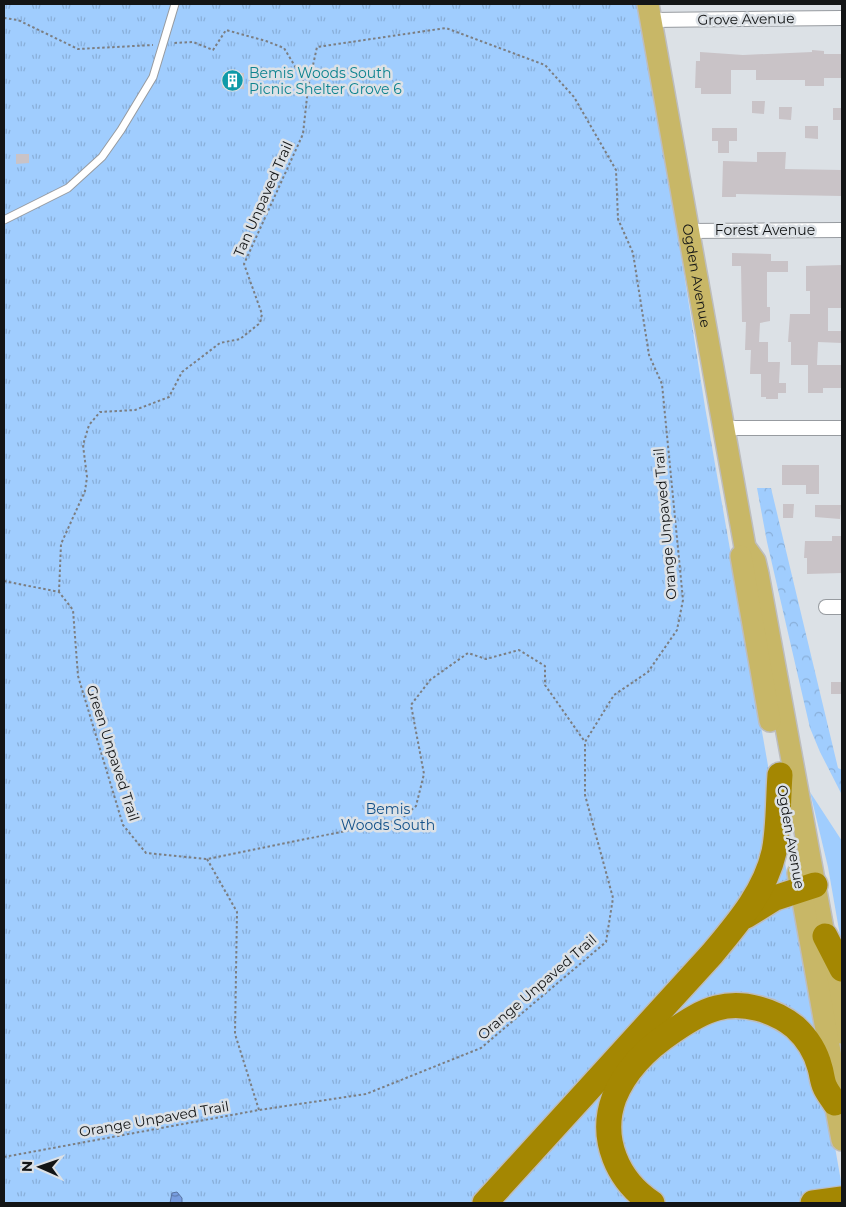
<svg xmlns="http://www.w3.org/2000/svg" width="846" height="1207" font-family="Montserrat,sans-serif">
  <defs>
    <pattern id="forest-crowns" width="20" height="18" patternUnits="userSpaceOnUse" patternTransform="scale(1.25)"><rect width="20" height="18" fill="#a0cdfe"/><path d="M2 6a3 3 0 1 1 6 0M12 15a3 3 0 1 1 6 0" fill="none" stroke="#89afd9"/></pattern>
    <pattern id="park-tufts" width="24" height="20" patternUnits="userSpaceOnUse" patternTransform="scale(1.25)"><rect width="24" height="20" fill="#a0cdfe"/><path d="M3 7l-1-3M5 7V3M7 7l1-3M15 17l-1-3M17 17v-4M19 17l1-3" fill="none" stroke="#89afd9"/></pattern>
    <pattern id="water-waves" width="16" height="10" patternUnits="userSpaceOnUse" patternTransform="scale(1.25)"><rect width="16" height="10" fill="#779de0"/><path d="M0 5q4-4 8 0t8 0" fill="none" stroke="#607fb5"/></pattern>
  </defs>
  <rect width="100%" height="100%" fill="#dce1e6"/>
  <!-- grass -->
  <polygon fill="#a0cdfe" points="810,792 842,841 842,947 828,867"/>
  <!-- forest -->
  <polygon fill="url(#forest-crowns)" points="757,488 771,488 838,768 842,770 842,795 820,752 810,728 767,542"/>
  <!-- park -->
  <polygon fill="url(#park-tufts)" points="4,4 637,4 672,197 705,407 842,1187 842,1203 4,1203"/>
  <!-- water -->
  <polygon fill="url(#water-waves)" stroke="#5974a3" points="177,1192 182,1198 182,1203 170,1203 172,1193"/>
  <!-- building -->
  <g fill="#c9c3c7">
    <polygon points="812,50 824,51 824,54 842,54 842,78 824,78 824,86 805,86 805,80 756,80 756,70 731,70 731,94 701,94 701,88 695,88 696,61 700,61 700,52 743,55 812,52"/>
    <polygon points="223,72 244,73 244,89 222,88"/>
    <polygon points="752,101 765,101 764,114 752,113"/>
    <polygon points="779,107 792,107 791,120 779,119"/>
    <rect x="833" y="108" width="9" height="12"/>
    <polygon points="805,126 818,126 818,139 805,138"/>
    <polygon points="712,128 737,128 737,141 729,141 729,153 718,153 718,141 712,141"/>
    <polygon points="757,152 786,152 785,169 842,170 842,196 736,194 736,197 722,197 723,161 757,162"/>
    <polygon points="16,154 29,154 29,163 16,164"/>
    <polygon points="732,253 771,254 771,261 788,261 788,272 767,272 767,307 770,307 770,321 760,323 759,342 768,342 768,362 780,362 779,383 786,383 786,393 778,393 778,399 766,399 766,397 761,397 761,374 750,374 751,350 745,350 746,322 742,322 741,266 732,266"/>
    <polygon points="842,265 842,308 828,308 828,331 842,331 842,343 818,342 817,365 842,365 842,388 823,388 823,393 808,393 808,365 791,365 791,342 788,342 790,314 810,314 810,291 806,291 806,266"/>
    <polygon points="782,465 819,465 819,494 806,494 806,485 782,485"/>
    <polygon points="783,504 794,504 793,518 783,518"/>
    <polygon points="815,505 841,505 840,519 815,517"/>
    <polygon points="832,536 842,536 842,573 807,574 807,558 804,558 805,541 832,541"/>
    <rect x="831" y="682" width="11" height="12"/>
  </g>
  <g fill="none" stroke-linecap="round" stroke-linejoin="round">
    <defs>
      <polyline id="service" points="4,220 68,188 102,157 121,130 153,77 175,4"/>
      <g id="minor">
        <polyline points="651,20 842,18"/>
        <polyline points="688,231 842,230"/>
        <polyline points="725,428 842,428"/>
        <polyline points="826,607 842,607"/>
      </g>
      <g id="primary">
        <path id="s1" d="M648,4L745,547L755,561L758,574L842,1033"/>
        <polyline points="741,556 770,721"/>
        <polyline points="798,873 836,1085 835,1103 842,1140"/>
      </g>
      <g id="motorway">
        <polyline points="746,916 775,898 815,885"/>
        <polyline points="825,936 842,969"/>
        <path d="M485,1203L712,954C737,924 765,892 774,852C779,828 778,801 780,775"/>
        <path d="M652,1203C618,1181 599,1139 614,1098C625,1070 649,1047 673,1031C686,1022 701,1012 717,1008C743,1001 774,1010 795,1027C807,1038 816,1052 820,1068C822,1074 822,1081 825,1087C827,1092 832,1098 835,1103"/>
        <polyline points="813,1203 842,1199"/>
      </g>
    </defs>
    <!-- service casing -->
    <use href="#service" stroke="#979ba0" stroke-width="9"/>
    <!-- minor casing -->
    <use href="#minor" stroke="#979ba0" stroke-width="16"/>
    <!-- primary casing -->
    <use href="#primary" stroke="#bdbdbe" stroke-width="24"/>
    <!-- motorway casing -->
    <use href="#motorway" stroke="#bdbdbe" stroke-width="28"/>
    <!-- path -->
    <g stroke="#7b7e82" stroke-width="2" stroke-dasharray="2.5 2.5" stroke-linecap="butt">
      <polyline points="4,18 18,20 78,49 153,45"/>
      <polyline points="4,581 59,592 73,610 78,676 123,825 146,853 207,859 400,820 416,806 424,774 411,705 430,680 468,653 486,659 519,650 545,666 545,685 585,742"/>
      <polyline points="59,592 61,544 85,491 87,477 83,445 89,425 100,412 135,410 169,397 182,372 220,343 240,339 260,323 262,314 244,264 303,134 308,88"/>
      <polyline points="207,859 237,912 235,1034 259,1110"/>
      <polyline points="4,1157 259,1110 366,1094 481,1048 606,942 613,898 585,795 585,742 614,695 648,672 677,630 683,600 662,384 649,355 633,253 618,219 616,170 574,97 545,65 446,28 317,47 308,88 284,48 266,41 226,30 213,50 193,42 173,43"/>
    </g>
    <!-- service -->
    <use href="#service" stroke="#fff" stroke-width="7"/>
    <!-- minor -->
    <use href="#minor" stroke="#fff" stroke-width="14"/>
    <!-- primary -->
    <use href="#primary" stroke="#c8b767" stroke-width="21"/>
    <!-- motorway -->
    <use href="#motorway" stroke="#a48702" stroke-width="25"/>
  </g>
  <!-- icons -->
  <defs>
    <symbol id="building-disc" viewBox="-11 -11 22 22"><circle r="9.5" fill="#0f9aa8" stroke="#dce1e6"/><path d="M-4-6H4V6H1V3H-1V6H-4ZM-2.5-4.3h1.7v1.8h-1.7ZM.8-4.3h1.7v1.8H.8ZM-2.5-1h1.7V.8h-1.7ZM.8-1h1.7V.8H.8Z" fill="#fff"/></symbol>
  </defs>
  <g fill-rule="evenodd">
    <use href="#building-disc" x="220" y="68" width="25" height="25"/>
  </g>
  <g text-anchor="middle" stroke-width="5" stroke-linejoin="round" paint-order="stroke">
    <!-- street labels -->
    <g font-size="14" fill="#131516" stroke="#dce1e6">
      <text transform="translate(746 19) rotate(-1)" y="5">Grove Avenue</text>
      <text transform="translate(263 199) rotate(-66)" y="5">Tan Unpaved Trail</text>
      <text x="765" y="235">Forest Avenue</text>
      <text dy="5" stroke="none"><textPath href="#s1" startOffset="276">Ogden Avenue</textPath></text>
      <text transform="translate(665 524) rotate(-95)" y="5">Orange Unpaved Trail</text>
      <text transform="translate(113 753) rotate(72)" y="5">Green Unpaved Trail</text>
      <text transform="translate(791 837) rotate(80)" y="5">Ogden Avenue</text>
      <text transform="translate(537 987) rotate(-41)" y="5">Orange Unpaved Trail</text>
      <text transform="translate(154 1119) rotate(-10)" y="5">Orange Unpaved Trail</text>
    </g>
    <!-- culture labels -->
    <g font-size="14" fill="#0d838f" stroke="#dce1e6" text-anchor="start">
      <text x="249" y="78">Bemis Woods South<tspan x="249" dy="16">Picnic Shelter Grove 6</tspan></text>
    </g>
    <!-- park labels -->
    <g font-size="14" fill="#135189" stroke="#dce1e6">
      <text x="388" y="814">Bemis<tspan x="388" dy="16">Woods South</tspan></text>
    </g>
  </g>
  <!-- border -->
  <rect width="846" height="1207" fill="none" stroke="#131516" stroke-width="10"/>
  <!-- north arrow -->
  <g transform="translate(40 1167) rotate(272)" stroke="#dce1e6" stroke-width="4" paint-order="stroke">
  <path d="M0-4L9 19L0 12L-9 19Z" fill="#131516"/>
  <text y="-8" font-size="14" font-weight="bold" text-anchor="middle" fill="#131516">N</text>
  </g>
</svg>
